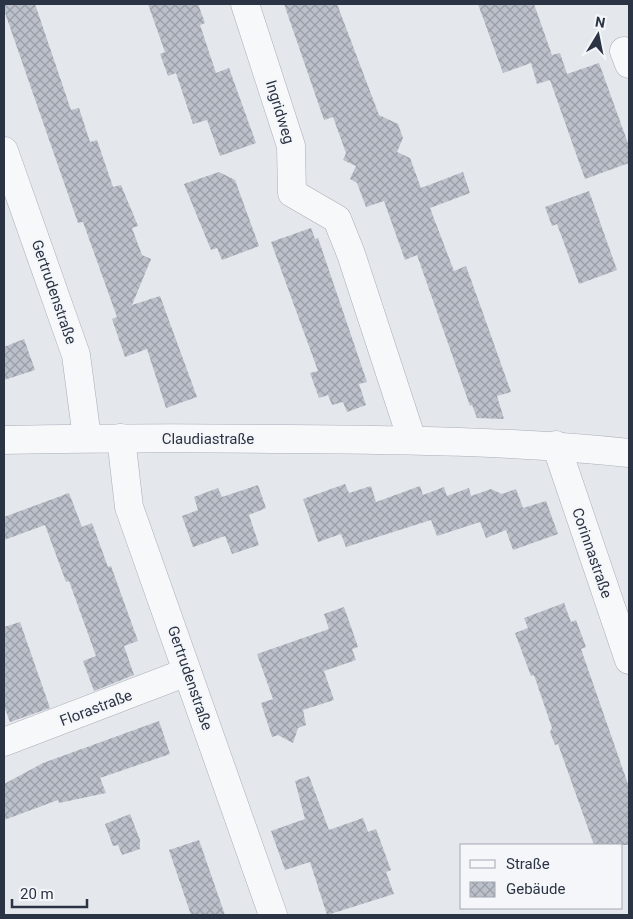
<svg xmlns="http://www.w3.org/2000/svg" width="633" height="919" font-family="Roboto,sans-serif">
  <defs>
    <pattern id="building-cross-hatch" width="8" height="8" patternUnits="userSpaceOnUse" patternTransform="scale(1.25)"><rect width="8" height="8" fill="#bbc0ca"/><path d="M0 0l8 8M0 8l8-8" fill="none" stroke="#989da6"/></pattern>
  </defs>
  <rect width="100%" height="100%" fill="#e4e7ec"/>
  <!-- building -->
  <g fill="url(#building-cross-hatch)">
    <polygon points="4,4 35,4 71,110 79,108 90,142 97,140 113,187 121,185 138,226 132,228 142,255 151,259 132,305 160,296 197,397 166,408 147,349 125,357 112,319 117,317 83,222 78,223 4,10"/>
    <polygon points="148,4 198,4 205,23 200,25 216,73 229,68 256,143 220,156 207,120 193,124 176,73 168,76 160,54 165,52"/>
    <polygon points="284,4 337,4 379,115 398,124 403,138 397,152 410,158 421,188 463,172 470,193 430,208 454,271 466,266 484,316 511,392 497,396 504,419 477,418 472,405 470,406 417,255 405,260 384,201 366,207 357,183 350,179 356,166 343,160 346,153 333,117 324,120"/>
    <polygon points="478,4 534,4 552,55 560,53 567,74 599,63 629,146 629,163 585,179 550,80 537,84 531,63 503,73"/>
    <polygon points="219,172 235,180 259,246 222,260 217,248 211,250 184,184"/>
    <polygon points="589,191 617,270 579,284 557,224 552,226 545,207"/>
    <polygon points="311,228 315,239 318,238 367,382 359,384 366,405 347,412 343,402 332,405 328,395 319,398 310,373 318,371 271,242"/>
    <polygon points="24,339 35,370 4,380 4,347"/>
    <polygon points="345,484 349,493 371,486 376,502 420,486 423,495 444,487 447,496 469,488 471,496 491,489 502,494 516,489 523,508 546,501 558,534 513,550 506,530 486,538 480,522 437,536 431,520 346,547 341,534 318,542 303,499"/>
    <polygon points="258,485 266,508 249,515 259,545 232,554 225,536 193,547 182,516 198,510 194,497 218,488 222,497"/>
    <polygon points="69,493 82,527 92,523 108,567 111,566 138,641 124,646 134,675 94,691 83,661 96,656 69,581 66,582 45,525 4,540 4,517"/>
    <polygon points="564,603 571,622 576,620 586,647 581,649 629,787 629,845 594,845 558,744 555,745 550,732 552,728 534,675 531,676 515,633 528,628 524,618"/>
    <polygon points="344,607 358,647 352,649 356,660 324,671 334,700 303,710 306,725 298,728 293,743 278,735 272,737 261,703 273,699 257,654 329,629 324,614"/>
    <polygon points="20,622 50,708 10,722 4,706 4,627"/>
    <polygon points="159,721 170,754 100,778 106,793 59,803 58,800 4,820 4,784 43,763"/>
    <polygon points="309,776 329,830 363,818 368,832 376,829 391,870 386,872 394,894 327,915 310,862 285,870 271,831 305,819 295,781"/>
    <polygon points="130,814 140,840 140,849 122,855 118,845 113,846 105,824"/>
    <polygon points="199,840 225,915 191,915 169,850"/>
  </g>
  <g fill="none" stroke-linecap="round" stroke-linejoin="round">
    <defs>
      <g id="minor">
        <polyline points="245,4 291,146 292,193 337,219 351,254 412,440"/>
        <polyline points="624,51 629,64"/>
        <polyline points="4,151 76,355 87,438"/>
        <polyline points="121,438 129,507 273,915"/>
        <path d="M4,440C99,438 193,438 288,439C402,440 516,441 629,453"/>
        <polyline points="556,445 629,660"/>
        <polyline points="4,742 187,672"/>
      </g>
    </defs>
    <!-- minor casing -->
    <use href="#minor" stroke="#a9aeb7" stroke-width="29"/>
    <!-- minor -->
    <use href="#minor" stroke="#f7f8fa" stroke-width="28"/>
  </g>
  <g text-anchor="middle" stroke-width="4" stroke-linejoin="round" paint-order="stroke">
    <!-- street labels -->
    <g font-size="15" fill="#2b3445" stroke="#f4f6f9">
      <text transform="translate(280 112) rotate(73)" y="5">Ingridweg</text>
      <text transform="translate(54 292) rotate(71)" y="5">Gertrudenstraße</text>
      <text x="208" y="444">Claudiastraße</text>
      <text transform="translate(592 553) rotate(71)" y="5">Corinnastraße</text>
      <text transform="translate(190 678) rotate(71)" y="5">Gertrudenstraße</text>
      <text transform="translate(96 708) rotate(-21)" y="5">Florastraße</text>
    </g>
  </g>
  <!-- border -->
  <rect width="633" height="919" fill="none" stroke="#2b3445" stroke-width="10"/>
  <!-- legend -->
  <rect x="460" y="844" width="162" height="65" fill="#f4f6f9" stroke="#a4a8b1"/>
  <rect x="470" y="860" width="25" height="8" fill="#f7f8fa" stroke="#a4a8b1"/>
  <text x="506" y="869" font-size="15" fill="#2b3445">Straße</text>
  <rect x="470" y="882" width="25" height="15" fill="url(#building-cross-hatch)" stroke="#a4a8b1"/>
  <text x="506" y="894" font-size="15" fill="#2b3445">Gebäude</text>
  <!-- north arrow -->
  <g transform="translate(598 35) rotate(10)" stroke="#f4f6f9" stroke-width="4" paint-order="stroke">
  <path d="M0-4L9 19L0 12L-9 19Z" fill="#2b3445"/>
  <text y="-8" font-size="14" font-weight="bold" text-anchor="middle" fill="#2b3445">N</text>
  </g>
  <!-- scale -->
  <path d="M12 899v8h75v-8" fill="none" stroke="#2b3445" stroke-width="2.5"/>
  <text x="20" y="899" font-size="15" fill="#2b3445" stroke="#f4f6f9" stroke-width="4" paint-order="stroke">20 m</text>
</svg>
